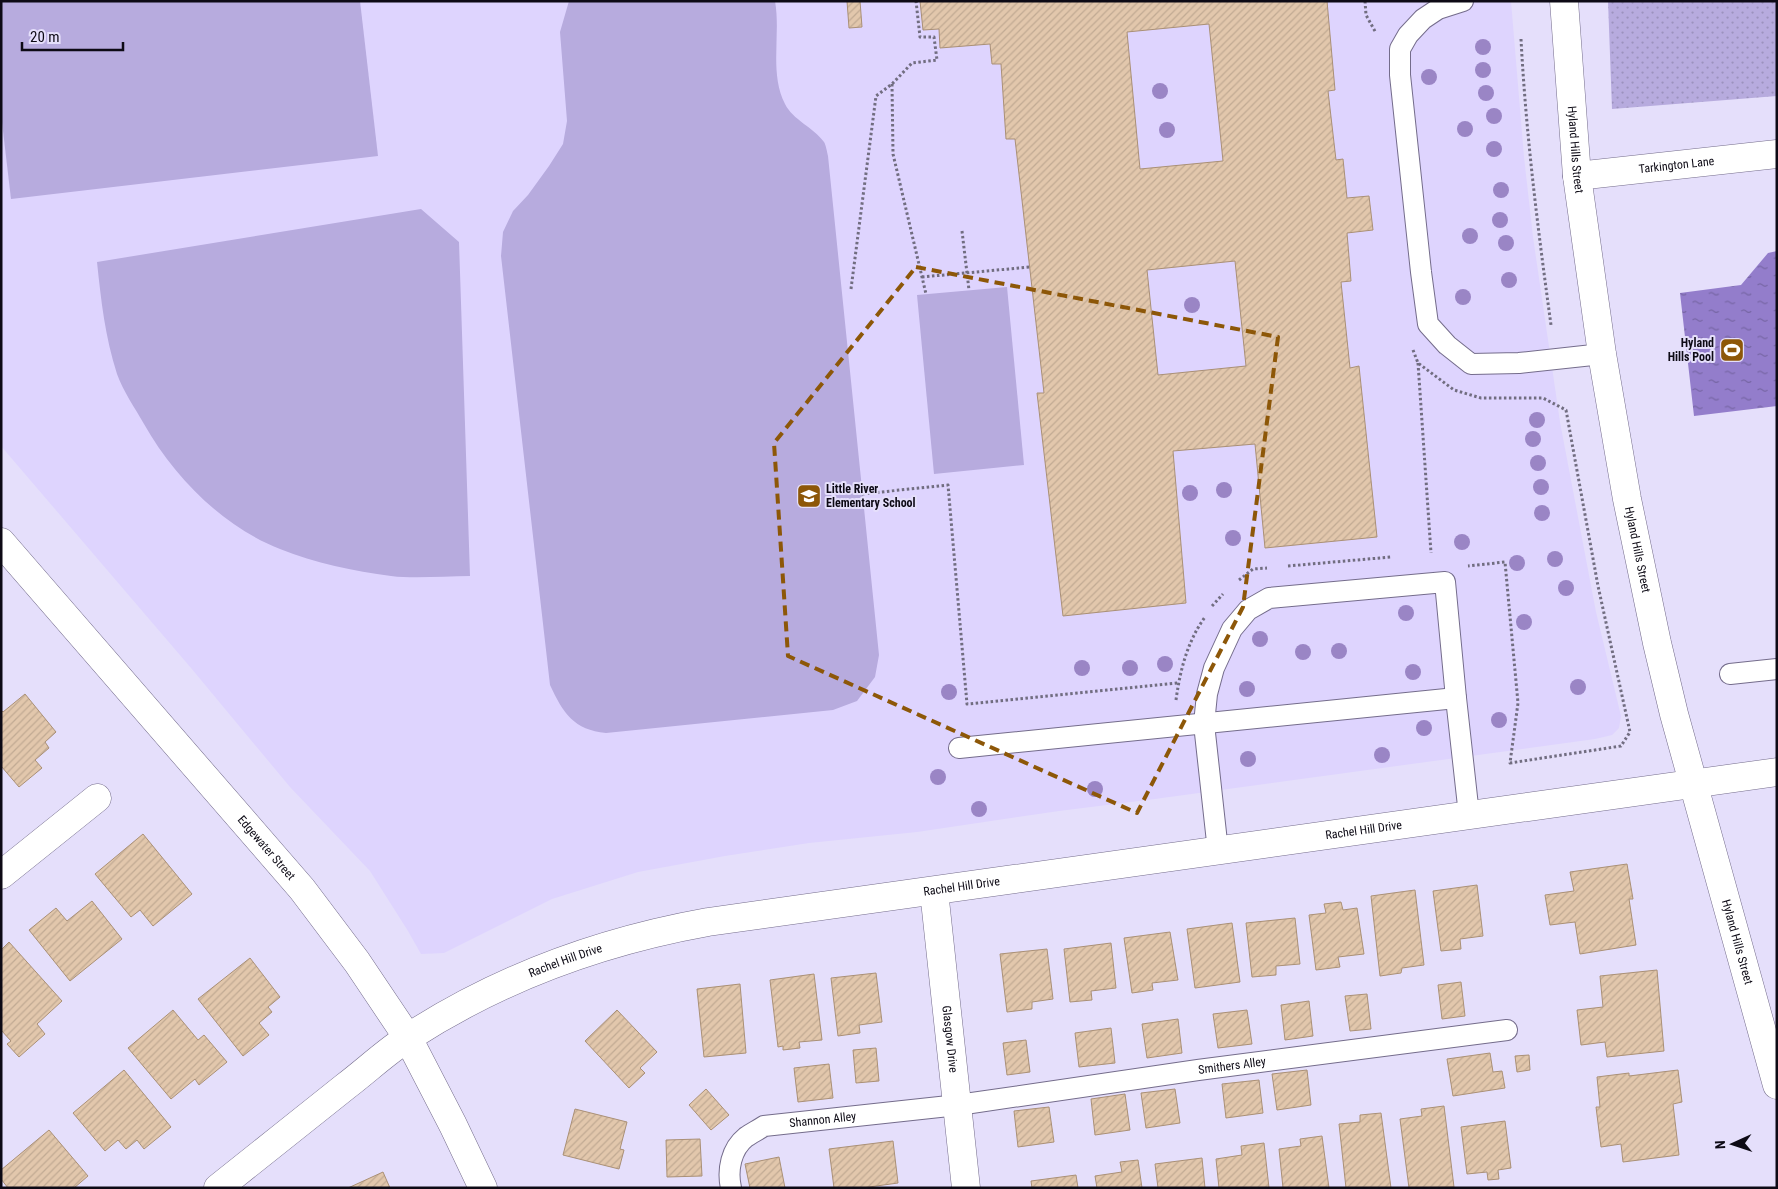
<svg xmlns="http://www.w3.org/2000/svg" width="1778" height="1189" font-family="'Roboto Condensed',sans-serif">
  <defs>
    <pattern id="green-dots" width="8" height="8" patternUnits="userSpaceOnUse" patternTransform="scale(1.25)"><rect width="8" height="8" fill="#b7abde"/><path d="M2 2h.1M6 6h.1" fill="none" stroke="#9c92be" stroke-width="1.8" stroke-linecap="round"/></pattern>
    <pattern id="water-ripples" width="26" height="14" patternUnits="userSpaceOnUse" patternTransform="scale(1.25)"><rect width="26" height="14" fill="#937dcb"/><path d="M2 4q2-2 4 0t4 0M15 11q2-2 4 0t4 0" fill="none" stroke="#7665a4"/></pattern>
    <pattern id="building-hatch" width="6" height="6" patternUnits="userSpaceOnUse" patternTransform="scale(1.25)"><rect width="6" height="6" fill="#e2c7ac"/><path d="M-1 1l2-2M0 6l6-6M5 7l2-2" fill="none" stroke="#c1aa93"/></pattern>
  </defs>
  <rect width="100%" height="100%" fill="#e5dffb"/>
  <!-- built -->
  <polygon fill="#ded4fe" points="1,1 1511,1 1524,157 1533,237 1560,422 1596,612 1621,716 1619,728 1612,735 1595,739 1155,799 1059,811 917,832 809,843 725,856 638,872 552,899 444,953 421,954 408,931 370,871 290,787 191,668 1,446"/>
  <!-- green -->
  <polygon fill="url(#green-dots)" points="1608,1 1777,1 1777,96 1612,109"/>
  <!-- pitch -->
  <g fill="#b7abde">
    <polygon points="1,1 360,1 378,156 11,199 1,114"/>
    <path d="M569,1H775C781,35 769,72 785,104C793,120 813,127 824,142C826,145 827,152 828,156L879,655L875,677L857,701L833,710L606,733C574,730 563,713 550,685L501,256L503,232L513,211L528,195L549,166L563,144L567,121L560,32Z"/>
    <path d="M421,209L459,242L470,576C445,576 415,579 391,576C354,571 315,563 280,549C222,526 174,477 144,424C135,408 123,391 117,374C105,337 101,300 97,262Z"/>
    <polygon points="1007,287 1024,465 934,474 917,295"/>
  </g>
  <!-- water -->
  <polygon fill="url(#water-ripples)" points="1777,251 1777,406 1694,416 1680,293 1741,285 1768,253"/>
  <!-- building -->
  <g fill="url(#building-hatch)" stroke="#aa9076" fill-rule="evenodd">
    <polygon points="847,1 860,1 862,27 849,28"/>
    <path d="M920,1H1327L1335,90L1328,91L1336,160L1343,159L1347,198L1369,196L1373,230L1347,233L1351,281L1341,282L1350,368L1359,366L1377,537L1265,548L1255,444L1173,451L1186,603L1063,616L1037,393H1044L1015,139H1006L1001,64H992L990,44L940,48L939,29L923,30ZM1209,24L1223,161L1140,169L1127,32ZM1235,261L1246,366L1158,375L1147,270Z"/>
    <polygon points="25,694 56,732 45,742 49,748 35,760 42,768 19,787 1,766 1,710 3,712"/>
    <polygon points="143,834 192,894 153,926 140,910 131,917 95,874"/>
    <polygon points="1627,864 1633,899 1629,899 1636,945 1580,954 1575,922 1550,925 1545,895 1574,891 1570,872"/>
    <polygon points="1477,885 1483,936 1460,939 1461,949 1441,951 1433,891"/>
    <polygon points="1415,890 1424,965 1402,968 1401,973 1380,976 1371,896"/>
    <polygon points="92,901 122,939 70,981 29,930 56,908 67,921"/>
    <polygon points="1341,902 1343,910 1357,908 1364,954 1338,957 1340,967 1316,970 1309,915 1326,913 1324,904"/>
    <polygon points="1295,918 1300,964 1276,966 1276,975 1252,977 1246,923"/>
    <polygon points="1232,923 1240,982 1195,988 1187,929"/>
    <polygon points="1170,932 1178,980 1152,983 1153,990 1132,993 1124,938"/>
    <polygon points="9,942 62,1001 37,1024 45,1034 19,1057 7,1044 11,1041 1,1030 1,950"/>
    <polygon points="1111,943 1116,988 1091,991 1092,1000 1070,1002 1064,949"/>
    <polygon points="1047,949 1053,999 1032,1002 1032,1009 1007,1012 1000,954"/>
    <polygon points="250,958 280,997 268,1007 272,1012 259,1023 269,1035 243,1056 198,999"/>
    <polygon points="1657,970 1664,1051 1607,1057 1605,1042 1581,1045 1577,1010 1603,1007 1600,976"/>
    <polygon points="876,973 882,1022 859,1025 860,1033 838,1036 831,978"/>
    <polygon points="814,974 822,1040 799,1042 800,1048 783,1050 783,1046 778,1047 770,980"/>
    <polygon points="1461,982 1465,1016 1442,1019 1438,985"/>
    <polygon points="740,984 746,1053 704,1057 697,989"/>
    <polygon points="1367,994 1371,1029 1350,1031 1345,996"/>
    <polygon points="1309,1001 1313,1036 1285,1040 1281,1005"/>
    <polygon points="173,1010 198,1040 204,1035 227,1062 199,1085 195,1079 171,1099 128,1048"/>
    <polygon points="617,1010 657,1052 640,1068 645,1073 629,1088 585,1041"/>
    <polygon points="1247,1010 1252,1044 1218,1048 1213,1014"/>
    <polygon points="1178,1019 1182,1053 1147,1058 1142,1024"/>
    <polygon points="1111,1028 1115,1063 1079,1067 1075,1033"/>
    <polygon points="1026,1040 1030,1072 1007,1075 1003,1043"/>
    <polygon points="876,1048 879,1081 856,1083 853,1050"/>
    <polygon points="1490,1053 1493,1072 1502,1071 1505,1088 1453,1096 1447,1059"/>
    <polygon points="1529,1055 1530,1070 1517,1072 1515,1056"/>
    <polygon points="829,1064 833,1098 798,1102 794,1068"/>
    <polygon points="124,1070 171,1127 144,1149 137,1140 126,1149 118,1140 105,1151 73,1113"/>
    <polygon points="1307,1070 1311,1105 1277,1110 1272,1074"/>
    <polygon points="1678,1070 1682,1102 1673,1104 1679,1155 1623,1162 1621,1144 1601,1147 1596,1107 1600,1107 1597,1077 1629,1073 1629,1076"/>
    <polygon points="1259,1080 1263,1113 1226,1118 1222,1084"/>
    <polygon points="706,1089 729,1115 711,1130 689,1105"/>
    <polygon points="1175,1089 1180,1123 1146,1128 1141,1093"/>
    <polygon points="1125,1094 1130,1130 1095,1135 1091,1099"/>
    <polygon points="1444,1106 1454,1187 1409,1188 1400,1119 1422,1116 1421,1109"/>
    <polygon points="1049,1107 1054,1142 1018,1147 1014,1111"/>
    <polygon points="575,1109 627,1122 620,1149 624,1150 619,1169 563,1155"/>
    <polygon points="1381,1113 1391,1188 1346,1188 1339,1124 1360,1122 1360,1115"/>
    <polygon points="1505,1121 1511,1168 1498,1170 1499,1179 1488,1180 1487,1172 1467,1174 1461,1127"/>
    <polygon points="49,1130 88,1176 74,1188 8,1188 1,1179 1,1170"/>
    <polygon points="1322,1136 1329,1188 1283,1188 1279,1149 1301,1146 1300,1139"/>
    <polygon points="700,1139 702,1176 667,1177 666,1140"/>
    <polygon points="893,1141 898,1183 862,1188 834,1188 829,1149"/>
    <polygon points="1264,1143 1269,1188 1219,1188 1216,1159 1242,1155 1241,1146"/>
    <polygon points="779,1157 785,1188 750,1188 745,1164"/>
    <polygon points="1202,1158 1205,1188 1158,1188 1155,1164"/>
    <polygon points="1138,1160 1142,1188 1097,1188 1095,1176 1122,1172 1120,1162"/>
    <polygon points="383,1172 390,1188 348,1188"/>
    <polygon points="1076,1175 1078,1188 1032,1188 1031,1181"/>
  </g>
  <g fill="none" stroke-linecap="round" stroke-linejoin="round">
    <defs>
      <g id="lane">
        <polyline points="1463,1 1438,9 1423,19 1408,35 1400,49 1400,75 1421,272 1428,324 1447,345 1471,364 1519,363 1602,354"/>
        <polyline points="1730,674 1777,669"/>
        <polyline points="959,748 1456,698"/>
        <polyline points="1218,851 1204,724 1207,694 1214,668 1232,629 1248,610 1269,598 1445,582 1456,698 1469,815"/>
        <path id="s1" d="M731,1188C727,1170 731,1149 746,1137C752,1133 758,1130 764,1126L958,1105L1198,1070L1507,1030"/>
      </g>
      <g id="street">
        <path id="s2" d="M1564,1L1577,176L1602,354L1627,499L1657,643L1674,714L1777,1085"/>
        <path id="s3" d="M1577,176L1777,154"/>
        <polyline points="1,875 97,798"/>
        <path id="s4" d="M934,891L966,1188"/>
        <path id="s5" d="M218,1188C261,1154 303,1120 346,1086C367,1070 387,1051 409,1037C500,978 602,941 708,922L1777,772"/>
      </g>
      <g id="secondary">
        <path id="s6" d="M1,542L302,889L357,962L408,1038L453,1125L483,1188"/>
      </g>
    </defs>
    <!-- lane casing -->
    <use href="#lane" stroke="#746c8b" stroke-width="22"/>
    <!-- street casing -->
    <use href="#street" stroke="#746c8b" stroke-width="29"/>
    <!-- secondary casing -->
    <use href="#secondary" stroke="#746c8b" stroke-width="29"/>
    <!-- path -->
    <g stroke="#716d80" stroke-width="3" stroke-dasharray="2.5 2.5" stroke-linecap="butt">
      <polyline points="1365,1 1366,15 1376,33"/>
      <path d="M1521,39C1526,135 1538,230 1551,325"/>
      <polyline points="892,84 893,154 926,294"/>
      <polyline points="962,231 969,290"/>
      <polyline points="922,277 1030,267"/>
      <polyline points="851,289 876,96 892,84 912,63 937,60 934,37 920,37 916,1"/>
      <polyline points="1413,350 1418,363 1454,390 1481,398 1543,398 1566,410 1598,586 1630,732 1621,746 1510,763 1518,703 1505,562 1468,566"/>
      <polyline points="1418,363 1431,553"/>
      <polyline points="862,494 948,485 967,704 1178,683"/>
      <polyline points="1288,566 1391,557"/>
      <polyline points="1239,580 1253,569 1267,568"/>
      <polyline points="1212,606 1223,594"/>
      <path d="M1176,700C1180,671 1187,642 1205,617"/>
    </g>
    <!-- lane -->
    <use href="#lane" stroke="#fff" stroke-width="20"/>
    <!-- street -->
    <use href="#street" stroke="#fff" stroke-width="28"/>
    <!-- secondary -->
    <use href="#secondary" stroke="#fff" stroke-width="28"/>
  </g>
  <!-- trees -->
  <g fill="#9a85c5">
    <circle cx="1483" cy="47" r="8"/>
    <circle cx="1483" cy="70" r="8"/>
    <circle cx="1429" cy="77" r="8"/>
    <circle cx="1160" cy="91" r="8"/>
    <circle cx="1486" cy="93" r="8"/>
    <circle cx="1494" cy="116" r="8"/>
    <circle cx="1465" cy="129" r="8"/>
    <circle cx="1167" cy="130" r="8"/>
    <circle cx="1494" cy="149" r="8"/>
    <circle cx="1501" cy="190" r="8"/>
    <circle cx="1500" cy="220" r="8"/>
    <circle cx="1470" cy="236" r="8"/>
    <circle cx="1506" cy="243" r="8"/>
    <circle cx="1509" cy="280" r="8"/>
    <circle cx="1463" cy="297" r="8"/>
    <circle cx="1192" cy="305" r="8"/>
    <circle cx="1537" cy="420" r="8"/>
    <circle cx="1533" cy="439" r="8"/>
    <circle cx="1538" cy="463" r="8"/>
    <circle cx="1541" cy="487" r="8"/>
    <circle cx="1224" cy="490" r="8"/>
    <circle cx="1190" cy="493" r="8"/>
    <circle cx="1542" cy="513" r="8"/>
    <circle cx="1233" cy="538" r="8"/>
    <circle cx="1462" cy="542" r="8"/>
    <circle cx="1555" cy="559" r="8"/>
    <circle cx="1517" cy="563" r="8"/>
    <circle cx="1566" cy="588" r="8"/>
    <circle cx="1406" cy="613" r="8"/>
    <circle cx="1524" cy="622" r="8"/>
    <circle cx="1260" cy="639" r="8"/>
    <circle cx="1339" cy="651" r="8"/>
    <circle cx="1303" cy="652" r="8"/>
    <circle cx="1165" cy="664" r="8"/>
    <circle cx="1082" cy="668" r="8"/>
    <circle cx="1130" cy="668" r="8"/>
    <circle cx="1413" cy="672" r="8"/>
    <circle cx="1578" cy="687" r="8"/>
    <circle cx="1247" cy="689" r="8"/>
    <circle cx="949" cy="692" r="8"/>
    <circle cx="1499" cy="720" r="8"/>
    <circle cx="1424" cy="728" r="8"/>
    <circle cx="1382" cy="755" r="8"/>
    <circle cx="1248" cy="759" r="8"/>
    <circle cx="938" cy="777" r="8"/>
    <circle cx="1095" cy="789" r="8"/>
    <circle cx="979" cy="809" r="8"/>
  </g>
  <!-- marked area -->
  <path fill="none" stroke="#8d5708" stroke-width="4" stroke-dasharray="10 6" stroke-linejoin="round" d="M916,267L1278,337L1243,607L1137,813L788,656L774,443Z"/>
  <!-- icons -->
  <defs>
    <symbol id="stadium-square" viewBox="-11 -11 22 22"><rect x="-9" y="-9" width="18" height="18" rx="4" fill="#8d5708" stroke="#e5dffb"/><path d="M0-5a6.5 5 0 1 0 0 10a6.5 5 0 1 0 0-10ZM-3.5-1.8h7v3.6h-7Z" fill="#fff"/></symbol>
    <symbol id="school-square" viewBox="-11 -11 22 22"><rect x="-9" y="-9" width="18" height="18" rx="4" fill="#8d5708" stroke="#e5dffb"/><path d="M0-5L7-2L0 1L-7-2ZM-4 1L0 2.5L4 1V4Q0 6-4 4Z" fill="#fff"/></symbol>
  </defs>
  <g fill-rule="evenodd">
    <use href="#stadium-square" x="1718" y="336" width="28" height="28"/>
    <use href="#school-square" x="795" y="482" width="28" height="28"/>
  </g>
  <g text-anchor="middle" stroke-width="4" stroke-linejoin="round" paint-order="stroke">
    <!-- street labels -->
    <g font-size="12" fill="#0d0a15" stroke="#e5dffb">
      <text dy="4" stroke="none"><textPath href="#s2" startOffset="149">Hyland Hills Street</textPath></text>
      <text dy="4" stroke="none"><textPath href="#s3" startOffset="100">Tarkington Lane</textPath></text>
      <text dy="4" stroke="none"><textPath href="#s2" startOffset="554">Hyland Hills Street</textPath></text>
      <text dy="4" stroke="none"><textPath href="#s5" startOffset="1228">Rachel Hill Drive</textPath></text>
      <text dy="4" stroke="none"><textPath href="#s6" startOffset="405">Edgewater Street</textPath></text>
      <text dy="4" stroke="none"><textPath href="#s5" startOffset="822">Rachel Hill Drive</textPath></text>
      <text dy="4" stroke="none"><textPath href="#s2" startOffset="959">Hyland Hills Street</textPath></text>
      <text dy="4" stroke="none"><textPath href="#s5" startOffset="418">Rachel Hill Drive</textPath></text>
      <text dy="4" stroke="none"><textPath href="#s4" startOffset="149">Glasgow Drive</textPath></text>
      <text dy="4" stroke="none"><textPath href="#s1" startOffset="549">Smithers Alley</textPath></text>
      <text dy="4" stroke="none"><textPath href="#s1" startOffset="136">Shannon Alley</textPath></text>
    </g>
    <!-- poi labels -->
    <g font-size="12" font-weight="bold" fill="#0d0a15" stroke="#e5dffb" text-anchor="end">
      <text x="1714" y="347">Hyland<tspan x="1714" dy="14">Hills Pool</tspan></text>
      <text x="826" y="493" text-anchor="start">Little River<tspan x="826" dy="14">Elementary School</tspan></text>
    </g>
  </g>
  <!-- border -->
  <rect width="1778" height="1189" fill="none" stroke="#0d0a15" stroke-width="5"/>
  <!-- north arrow -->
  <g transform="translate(1733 1144) rotate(267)" stroke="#e5dffb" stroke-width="4" paint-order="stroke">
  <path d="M0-4L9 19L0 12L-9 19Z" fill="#0d0a15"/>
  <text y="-8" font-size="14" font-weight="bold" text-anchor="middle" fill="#0d0a15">N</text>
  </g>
  <!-- scale -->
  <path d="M22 42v8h101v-8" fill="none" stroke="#0d0a15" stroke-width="2.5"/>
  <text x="30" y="42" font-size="15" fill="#0d0a15" stroke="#e5dffb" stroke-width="4" paint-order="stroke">20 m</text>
</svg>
